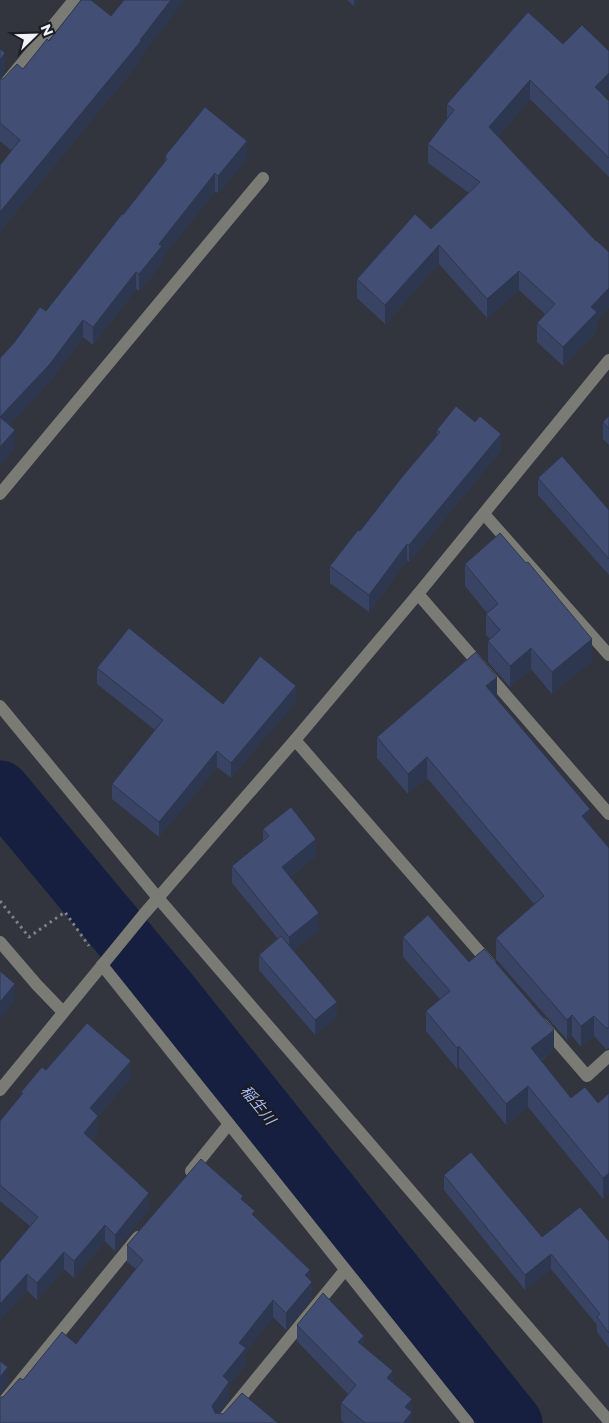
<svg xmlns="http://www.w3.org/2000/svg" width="609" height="1423" font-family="Montserrat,'Noto Sans JP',sans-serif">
  <rect width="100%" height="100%" fill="#32353e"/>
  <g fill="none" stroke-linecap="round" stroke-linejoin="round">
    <!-- river -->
    <polyline stroke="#171f41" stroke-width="59" points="0,790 170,994 513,1423"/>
    <!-- path -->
    <polyline stroke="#7f8189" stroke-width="3" stroke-dasharray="2.5 4" stroke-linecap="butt" points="0,901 29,937 65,912 89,946"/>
    <!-- minor -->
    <g stroke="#7b7b76" stroke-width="12">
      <polyline points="0,90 74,0"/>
      <polyline points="0,494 263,178"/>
      <polyline points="484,514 609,655"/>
      <polyline points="418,594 609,814"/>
      <polyline points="0,706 158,898 609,1421"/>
      <polyline points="295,740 490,964"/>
      <polyline points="0,942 37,985 63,1012"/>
      <polyline points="102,965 468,1423"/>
      <polyline points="542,1024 587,1076 609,1056"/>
      <polyline points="0,1090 144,914 295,740 418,594 609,360"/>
      <polyline points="191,1171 229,1124"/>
      <polyline points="0,1406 138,1237"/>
      <polyline points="220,1423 345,1270"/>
    </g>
  </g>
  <!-- wall -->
  <g fill="#394363">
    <polygon points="347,0 359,0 354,6"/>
    <polygon points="528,12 609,101 609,177 530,99 498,136 596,241 609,252 609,307 597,320 597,331 563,366 537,342 537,323 545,314 519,290 487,318 439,264 385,324 357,298 357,279 431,229 469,193 428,163 428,144 447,118 447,104"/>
    <polygon points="49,41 141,57 141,60 0,231 0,165 12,151 0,141 0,79 3,79 23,69"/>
    <polygon points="165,156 247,158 218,193 215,191 162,258 162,263 139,291 136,289 93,345 83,337 49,382 9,425 15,447 0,465 0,358 46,311 165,162"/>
    <polygon points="609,416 609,445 603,439 603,422"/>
    <polygon points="437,430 501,450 409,562 407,560 369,612 330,583 330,566 360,531 437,436"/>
    <polygon points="538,478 609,510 609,575 538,495"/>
    <polygon points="465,564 592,661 552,694 531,669 510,687 488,662 488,641 490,639 486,635 486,614 487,613 465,586"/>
    <polygon points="97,668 223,704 296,701 231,778 217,767 159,837 112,799 112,784 155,730 97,684"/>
    <polygon points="496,698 590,826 609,848 609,1048 606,1049 594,1036 581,1047 572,1036 567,1040 496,959 496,938 534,904 427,778 408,794 377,758 377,737 497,698"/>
    <polygon points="263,829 316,856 290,877 319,930 293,950 337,1017 315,1035 259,970 259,955 278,939 232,883 232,866 263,841"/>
    <polygon points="403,937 469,962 554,1050 541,1061 571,1098 598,1103 609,1093 603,1199 528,1107 506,1125 459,1067 457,1069 426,1031 426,1011 440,999 403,957"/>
    <polygon points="46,1070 131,1077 98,1116 98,1132 92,1140 149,1209 115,1251 105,1241 74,1278 64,1269 37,1300 27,1290 0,1320 30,1226 0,1201 0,1121 21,1096 21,1092"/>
    <polygon points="444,1175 542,1237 609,1241 609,1348 597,1332 597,1325 551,1269 525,1290 444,1190"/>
    <polygon points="243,1200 255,1217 310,1280 312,1298 286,1330 273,1317 246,1352 246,1365 229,1384 229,1399 219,1413 3,1397 23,1380 76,1344 136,1269 127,1262 127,1245"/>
    <polygon points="297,1325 364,1347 393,1383 412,1399 412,1423 344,1423 341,1420 341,1403 348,1394 297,1341"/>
  </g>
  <!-- shaded-wall -->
  <g fill="#2e3750">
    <polygon points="171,0 185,0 141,57 141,60 0,231 0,212 140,40"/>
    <polygon points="354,0 359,0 354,6"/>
    <polygon points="5,53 5,71 0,78 0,60"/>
    <polygon points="609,73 609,92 595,106 595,87"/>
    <polygon points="530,80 530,99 489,146 489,127"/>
    <polygon points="247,141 247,158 218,193 218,176"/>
    <polygon points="215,173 215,191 162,258 162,263 139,291 139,274 159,244"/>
    <polygon points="439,245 439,264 385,324 385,305"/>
    <polygon points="519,271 519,290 487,318 487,299"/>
    <polygon points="136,272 136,289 93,345 93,327"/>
    <polygon points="609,288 609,307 597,320 597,331 563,366 563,347 591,307"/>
    <polygon points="83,320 83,337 49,382 0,435 0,417"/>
    <polygon points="15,430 15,447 0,465 0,447"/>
    <polygon points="501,434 501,450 409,562 409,545"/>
    <polygon points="407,544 407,560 369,612 369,595"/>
    <polygon points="592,639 592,661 552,694 552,672"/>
    <polygon points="531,648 531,669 510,687 510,666"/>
    <polygon points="497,677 497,698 486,707 486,686"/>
    <polygon points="296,686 296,701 231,778 231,763"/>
    <polygon points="217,751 217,767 159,837 159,822"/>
    <polygon points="427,757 427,778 408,794 408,774"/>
    <polygon points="590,809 590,829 582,816"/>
    <polygon points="316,839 316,856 282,883 282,867"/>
    <polygon points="319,913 319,930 289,954 289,937"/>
    <polygon points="15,984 15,1001 0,1019 0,1002"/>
    <polygon points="337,1002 337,1017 315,1035 315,1020"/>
    <polygon points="572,1015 572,1036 567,1040 567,1020"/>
    <polygon points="594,1016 594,1036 581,1047 581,1026"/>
    <polygon points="554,1030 554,1050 531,1068 531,1048"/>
    <polygon points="459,1046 459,1067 457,1069 457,1048"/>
    <polygon points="131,1061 131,1077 90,1125 90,1108"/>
    <polygon points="528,1086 528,1107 506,1125 506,1104"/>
    <polygon points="98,1116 98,1132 84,1149 84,1133"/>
    <polygon points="609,1173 609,1193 603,1199 603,1178"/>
    <polygon points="149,1193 149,1209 115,1251 115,1235"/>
    <polygon points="105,1225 105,1241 74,1278 74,1261"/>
    <polygon points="64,1252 64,1269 37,1300 37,1283"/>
    <polygon points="551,1254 551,1269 525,1290 525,1275"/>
    <polygon points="310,1270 310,1284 312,1282 312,1298 286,1330 286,1313 305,1275"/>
    <polygon points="27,1274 27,1290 0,1320 0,1304"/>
    <polygon points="273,1300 273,1317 246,1352 246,1365 229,1384 229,1399 212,1422 212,1406 223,1376 239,1343"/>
    <polygon points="364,1336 364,1352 358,1342"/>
    <polygon points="8,1367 8,1384 0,1393 0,1377"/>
    <polygon points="393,1371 393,1387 387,1378"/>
    <polygon points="412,1399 412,1423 403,1423 405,1407"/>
  </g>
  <!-- building -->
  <g fill="#424e73" stroke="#2e3750">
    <polygon points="81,0 91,0 111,16 124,0 171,0 140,40 141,41 0,212 0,165 20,140 0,123 0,79 3,79 17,64 23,69 47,39 49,41"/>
    <polygon points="528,12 563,44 582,25 609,51 609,73 595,87 609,101 609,158 530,80 489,127 596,241 596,240 609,252 609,288 591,307 597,312 563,347 537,323 555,304 519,271 487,299 439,245 385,305 357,279 415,214 431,229 480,182 428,144 454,110 447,104"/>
    <polygon points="0,49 5,53 0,60"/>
    <polygon points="205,107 247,141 218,176 215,173 159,244 162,246 139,274 136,272 93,327 83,320 49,365 0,417 0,358 14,343 40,307 46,311 122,214 123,215 167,159 165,156"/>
    <polygon points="456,406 475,422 480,416 501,434 409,545 407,544 369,595 330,566 358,530 360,531 402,477 440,432 437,430"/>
    <polygon points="609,416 609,429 603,422"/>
    <polygon points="0,417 15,430 0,447"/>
    <polygon points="562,456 609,510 609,559 538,478"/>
    <polygon points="500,533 526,563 528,562 592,639 552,672 531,648 510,666 488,641 500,630 486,614 498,604 465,564"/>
    <polygon points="129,628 223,704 260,656 296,686 231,763 217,751 159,822 112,784 163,720 97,668"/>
    <polygon points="476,652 497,677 486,686 590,809 582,816 609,848 609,1028 606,1028 594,1016 581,1026 572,1015 567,1020 496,938 544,896 427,757 408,774 377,737"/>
    <polygon points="291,807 316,839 282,867 319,913 289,937 232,866 269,836 263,829"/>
    <polygon points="428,915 469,962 484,949 554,1030 531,1048 571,1098 585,1087 598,1103 609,1093 609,1173 603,1178 528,1086 506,1104 459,1046 457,1048 426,1011 450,991 403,937"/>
    <polygon points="281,936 337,1002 315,1020 259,955"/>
    <polygon points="0,971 15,984 0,1002"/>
    <polygon points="87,1023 131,1061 90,1108 98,1116 84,1133 149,1193 115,1235 105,1225 74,1261 64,1252 37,1283 27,1274 0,1304 0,1262 38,1217 0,1185 0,1121 23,1093 21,1092 42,1067 46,1070"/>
    <polygon points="471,1152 542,1237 580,1207 609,1241 609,1333 597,1317 600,1314 551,1254 525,1275 444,1175"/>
    <polygon points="201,1159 243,1196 241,1199 255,1211 252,1214 310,1270 305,1275 312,1282 286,1313 273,1300 239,1343 246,1348 223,1376 229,1382 212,1406 215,1413 223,1414 242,1393 278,1423 0,1423 0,1397 3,1397 20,1378 23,1380 62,1332 76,1344 143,1260 127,1245"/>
    <polygon points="323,1293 364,1336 358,1342 393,1371 387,1378 412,1399 405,1407 412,1412 403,1423 365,1423 341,1403 356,1385 297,1325"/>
    <polygon points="0,1361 8,1367 0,1377"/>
  </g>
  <g text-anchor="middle" stroke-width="4" stroke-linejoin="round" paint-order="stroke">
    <!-- water labels -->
    <g font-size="15" font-style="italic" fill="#a7bbfb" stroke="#1b1c21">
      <text transform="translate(258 1105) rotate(51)" y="5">稲生川</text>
    </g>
  </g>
  <!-- north arrow -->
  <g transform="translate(35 35) rotate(67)" stroke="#1b1c21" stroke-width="4" paint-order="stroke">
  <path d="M0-4L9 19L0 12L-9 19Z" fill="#f0f2f9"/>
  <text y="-8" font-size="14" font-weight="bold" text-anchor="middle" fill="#f0f2f9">N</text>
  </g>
</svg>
